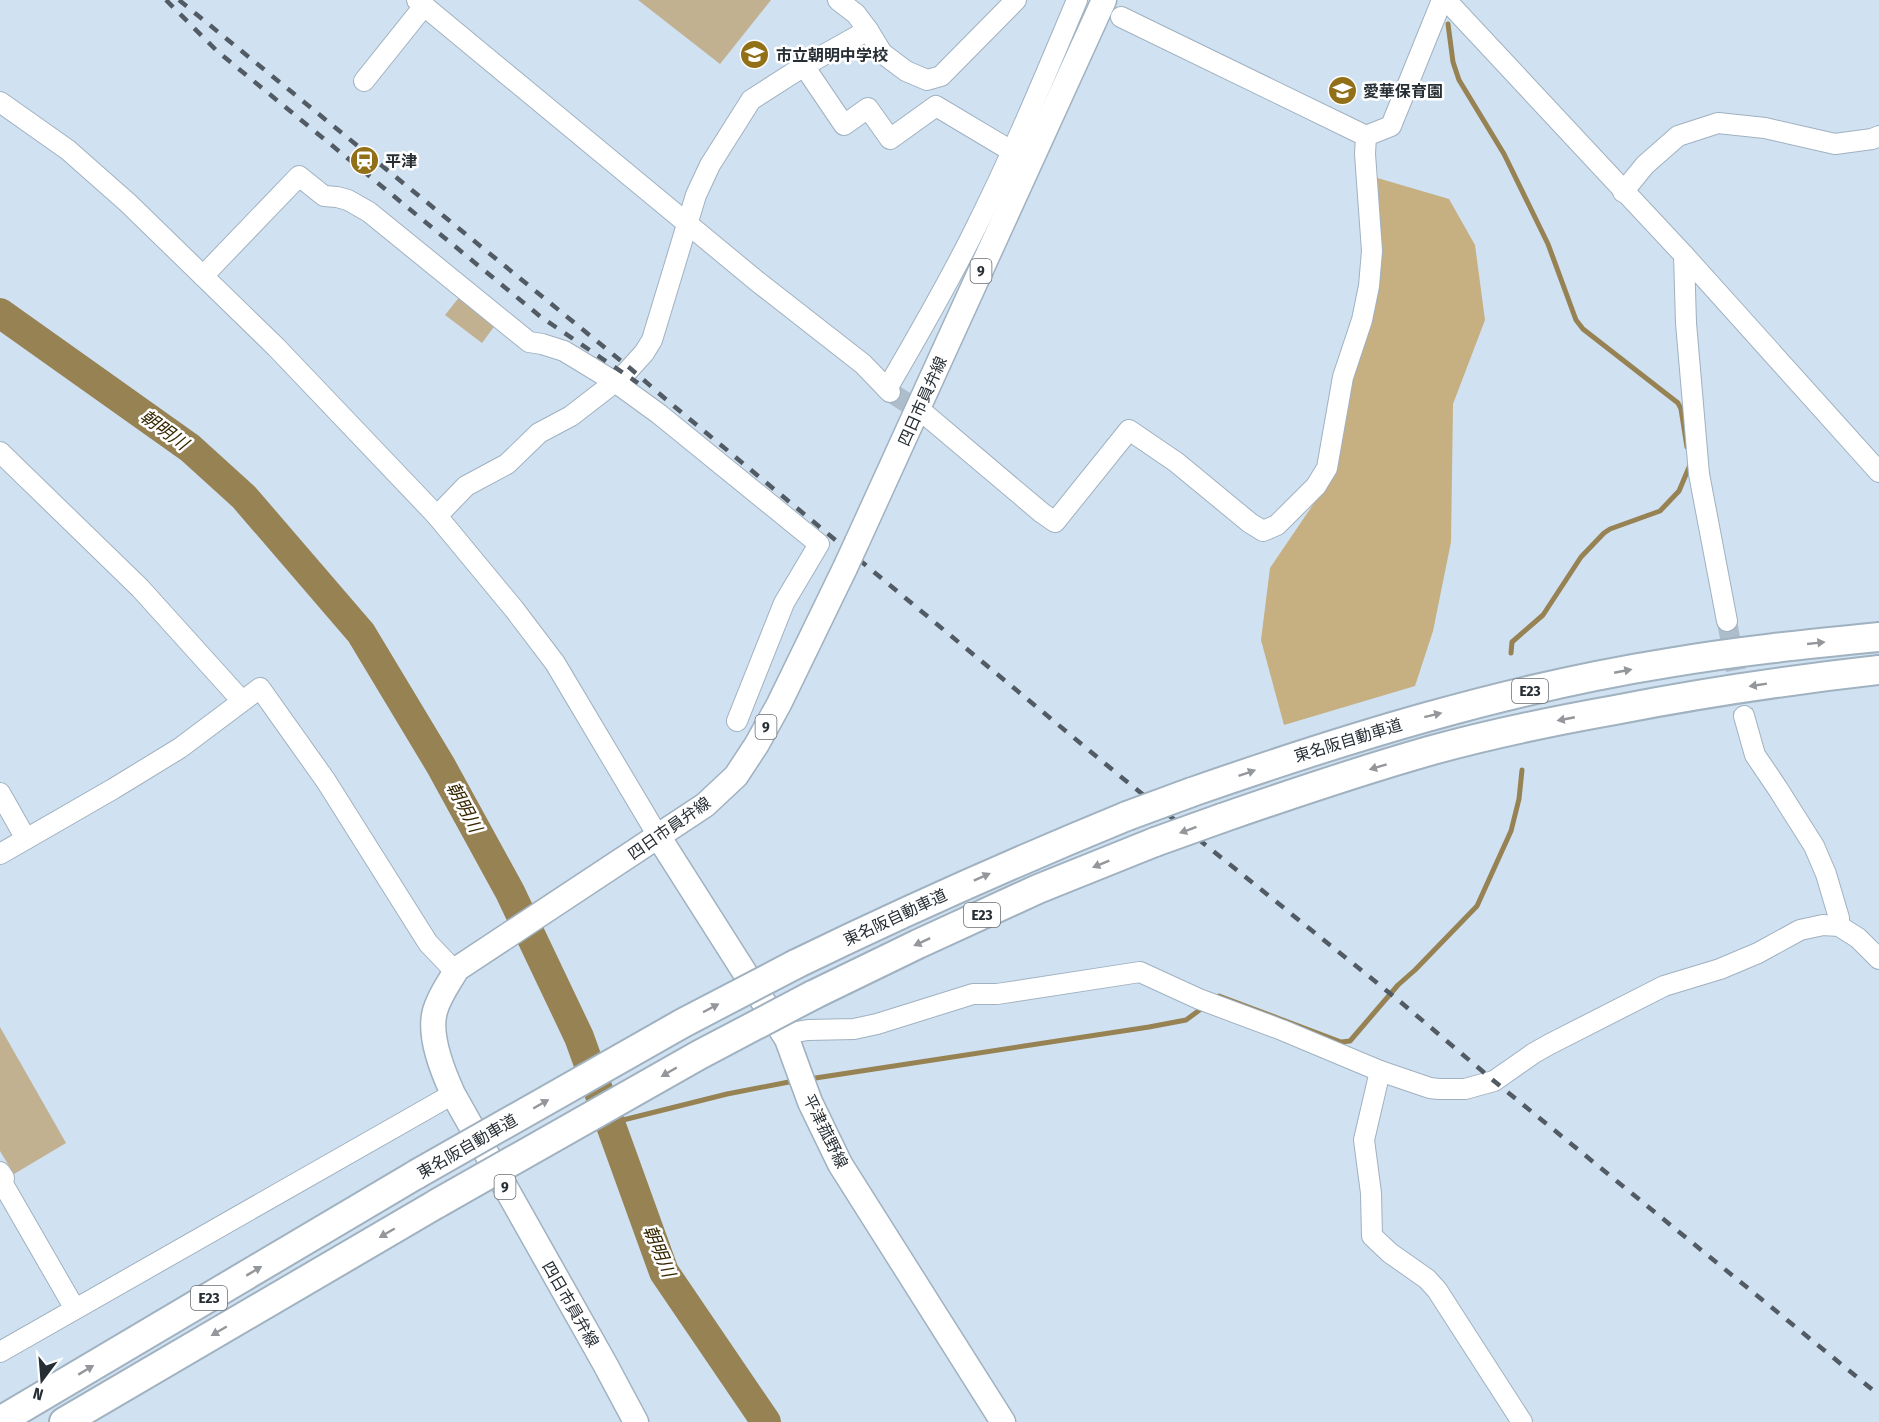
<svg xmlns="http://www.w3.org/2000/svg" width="1879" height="1422" font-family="'Fira Sans Condensed','Noto Sans JP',sans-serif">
  <rect width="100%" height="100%" fill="#d0e1f1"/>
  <!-- green -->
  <g fill="#c1b191">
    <polygon points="638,0 771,0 720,64"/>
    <polygon points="461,295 496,324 482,343 445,315"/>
    <polygon points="0,1027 66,1143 14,1174 0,1151"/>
  </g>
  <!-- forest -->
  <polygon fill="#c6af80" points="1374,177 1449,199 1475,245 1485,320 1453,404 1451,542 1433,631 1415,686 1284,725 1261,640 1270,568 1325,487 1368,265"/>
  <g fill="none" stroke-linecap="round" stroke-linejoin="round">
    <!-- stream -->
    <g stroke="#978254" stroke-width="5">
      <polyline points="1448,24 1453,62 1459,80 1504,154 1548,244 1576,320 1583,329 1678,403 1681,409 1687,447"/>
      <polyline points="1511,653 1512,642 1543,615 1581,557 1604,533 1610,529 1660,511 1679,491 1690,465"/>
      <polyline points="1215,999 1219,996 1341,1042 1350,1041 1398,985 1415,970 1477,906 1511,831 1519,799 1522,770"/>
      <polyline points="809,1079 1149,1027 1186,1020 1205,1006"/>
      <polyline points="611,1123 727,1094 794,1081"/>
    </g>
    <!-- river -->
    <polyline stroke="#978254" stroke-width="30" points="0,313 190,448 244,497 361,633 441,766 510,892 579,1037 664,1272 766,1422"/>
    <!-- minor-tunnel -->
    <g stroke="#aebdcb" stroke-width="20" stroke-dasharray="20 10" stroke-linecap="butt">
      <polyline points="890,392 926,415"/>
      <polyline points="1727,621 1744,716"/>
    </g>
    <defs>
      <g id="minor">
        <polyline points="417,0 758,282 863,364 890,392"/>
        <polyline points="838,0 856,14 868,30"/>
        <polyline points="1446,0 1684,255 1879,472"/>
        <polyline points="1121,17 1366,136"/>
        <polyline points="804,66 844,125 868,108 890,139 936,106 1013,152"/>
        <polyline points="364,81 424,6"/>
        <polyline points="0,102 68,150 128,203 276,347 437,516 514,609 555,663 658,836"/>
        <polyline points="1623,192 1645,165 1678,136 1718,123 1765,128 1835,144 1872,139 1879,136"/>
        <polyline points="1684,255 1686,323 1699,474 1727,621"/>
        <polyline points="203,276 299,176 324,196 337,197 348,200 369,212 529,342 542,344 564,351 615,382 659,414 819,544 784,603 737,721"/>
        <path d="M887,389C918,335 950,281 977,225C1014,151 1045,76 1077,0"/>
        <polyline points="926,415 1042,513 1055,522 1129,430 1176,462 1250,523 1263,531 1277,525 1316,486 1327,468 1343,377 1362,320 1369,286 1372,251 1365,154 1366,136 1391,126 1442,0"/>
        <polyline points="0,452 140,588 242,701"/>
        <polyline points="437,516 466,486 507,464 539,433 571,416 624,375 644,353 652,340 696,195 710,165 751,100 804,66 868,30 882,53 906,71 927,80 941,76 1016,0"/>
        <polyline points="1744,716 1755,755 1778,789 1814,846 1826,874 1839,918 1839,926"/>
        <polyline points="0,793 26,839"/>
        <polyline points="0,854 113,789 180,748 260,688 326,781 428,943 449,965 457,969"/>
        <polyline points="787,1039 796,1032 808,1030 854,1029 877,1024 973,994 997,994 1140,972 1199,999 1282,1030 1380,1071 1430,1088 1439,1089 1465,1089 1494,1081 1534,1053 1550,1044 1664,986 1720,969 1758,953 1800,930 1823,925 1839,926 1858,938 1879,959"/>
        <polyline points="1380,1071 1364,1140 1371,1193 1372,1236 1390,1253 1427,1279 1437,1290 1522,1422"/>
        <polyline points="0,1172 4,1178 3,1184 75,1309"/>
        <polyline points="0,1352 453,1094"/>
      </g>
      <g id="major">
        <polyline points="857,542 1104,0"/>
        <polyline points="658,836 787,1039 810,1102 840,1164 1003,1422"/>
        <path d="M636,1422L605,1364L453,1094C443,1072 428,1036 435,1011C439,996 449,983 457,969L705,805L736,776L757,744L779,704L845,568"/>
      </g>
      <g id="highway">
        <path d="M1192,792C1347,738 1505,689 1668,663C1738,651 1809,644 1879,637"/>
        <path d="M1222,818C1291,794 1359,771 1429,751C1490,734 1553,721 1615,710C1702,693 1790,680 1879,670"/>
        <path d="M796,964C905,911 1015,862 1127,816"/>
        <polyline points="813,995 918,944 1038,889 1155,842"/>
        <polyline points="0,1421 417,1174"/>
        <polyline points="64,1422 438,1203"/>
      </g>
    </defs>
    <!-- minor casing -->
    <use href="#minor" stroke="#a0b1c0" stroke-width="22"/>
    <!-- major casing -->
    <use href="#major" stroke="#a0b1c0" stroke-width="27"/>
    <!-- highway casing -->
    <use href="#highway" stroke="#a0b1c0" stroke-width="32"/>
    <!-- minor -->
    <use href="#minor" stroke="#fff" stroke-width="20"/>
    <!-- major -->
    <use href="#major" stroke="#fff" stroke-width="24"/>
    <!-- highway -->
    <use href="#highway" stroke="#fff" stroke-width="28"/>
    <!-- rail -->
    <g stroke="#525b64" stroke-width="4.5" stroke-dasharray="10 10" stroke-linecap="butt">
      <polyline points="166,0 217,51 541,317 638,383"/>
      <polyline points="179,0 631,369 669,402 1120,776 1397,999 1494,1081 1879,1395"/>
    </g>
    <defs>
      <polyline id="major-bridge" points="845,568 857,542"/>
      <g id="highway-bridge">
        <polyline points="1127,816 1192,792"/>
        <polyline points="1155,842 1222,818"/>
        <polyline points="417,1174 683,1023 796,964"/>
        <polyline points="438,1203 699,1055 813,995"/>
      </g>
    </defs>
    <!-- major-bridge casing -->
    <use href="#major-bridge" stroke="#a0b1c0" stroke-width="27" stroke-linecap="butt"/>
    <!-- highway-bridge casing -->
    <use href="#highway-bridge" stroke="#a0b1c0" stroke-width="32" stroke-linecap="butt"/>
    <!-- major-bridge -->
    <use href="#major-bridge" stroke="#fff" stroke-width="24"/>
    <!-- highway-bridge -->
    <use href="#highway-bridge" stroke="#fff" stroke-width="28"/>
  </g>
  <!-- one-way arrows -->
  <defs><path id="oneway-solid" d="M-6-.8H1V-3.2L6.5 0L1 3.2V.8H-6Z" transform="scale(1.5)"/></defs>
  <g fill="#93969a">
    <use href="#oneway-solid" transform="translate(1816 643) rotate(-6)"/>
    <use href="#oneway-solid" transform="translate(1623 671) rotate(-11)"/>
    <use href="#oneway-solid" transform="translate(1758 685) rotate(171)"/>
    <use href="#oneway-solid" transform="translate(1433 715) rotate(-14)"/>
    <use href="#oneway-solid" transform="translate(1566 719) rotate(169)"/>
    <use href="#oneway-solid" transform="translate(1378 767) rotate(163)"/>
    <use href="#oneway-solid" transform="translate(1247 773) rotate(-19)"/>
    <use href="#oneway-solid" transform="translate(1188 830) rotate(160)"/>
    <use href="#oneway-solid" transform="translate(1101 864) rotate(158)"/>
    <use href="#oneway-solid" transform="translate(982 877) rotate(-24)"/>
    <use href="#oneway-solid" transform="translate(922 942) rotate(155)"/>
    <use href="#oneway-solid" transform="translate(711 1008) rotate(-28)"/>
    <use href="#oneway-solid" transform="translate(669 1072) rotate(150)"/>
    <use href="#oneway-solid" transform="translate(541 1104) rotate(-30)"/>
    <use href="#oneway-solid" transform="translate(387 1233) rotate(150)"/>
    <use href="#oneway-solid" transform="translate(254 1271) rotate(-31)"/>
    <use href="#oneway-solid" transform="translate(219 1331) rotate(150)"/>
    <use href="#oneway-solid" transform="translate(86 1370) rotate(-31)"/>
  </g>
  <!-- icons -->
  <defs>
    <symbol id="school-disc" viewBox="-11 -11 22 22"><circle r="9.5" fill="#927017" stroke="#fff"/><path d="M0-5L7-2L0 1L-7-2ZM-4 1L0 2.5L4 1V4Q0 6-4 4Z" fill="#fff"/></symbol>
    <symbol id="station-disc" viewBox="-11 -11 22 22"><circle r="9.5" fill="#927017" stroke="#fff"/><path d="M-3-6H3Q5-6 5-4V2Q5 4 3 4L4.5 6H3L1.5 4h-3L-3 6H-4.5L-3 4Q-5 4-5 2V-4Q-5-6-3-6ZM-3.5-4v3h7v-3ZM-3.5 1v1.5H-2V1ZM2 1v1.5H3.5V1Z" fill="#fff"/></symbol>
  </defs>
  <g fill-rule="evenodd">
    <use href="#school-disc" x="738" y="38" width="33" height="33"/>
    <use href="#school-disc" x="1326" y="74" width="33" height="33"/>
    <use href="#station-disc" x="348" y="144" width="33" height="33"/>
  </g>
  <g text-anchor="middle" stroke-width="5" stroke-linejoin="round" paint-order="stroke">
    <!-- shield labels -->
    <g fill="#fff" stroke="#686d71" stroke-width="1.5">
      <rect x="970.5" y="259" width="21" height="24" rx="4.5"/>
      <rect x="1512" y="679" width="36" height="24" rx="4.5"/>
      <rect x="755.5" y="715" width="21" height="24" rx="4.5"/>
      <rect x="964" y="903" width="36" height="24" rx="4.5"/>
      <rect x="494.5" y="1175" width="21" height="24" rx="4.5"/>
      <rect x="191" y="1286" width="36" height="24" rx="4.5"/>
    </g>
    <g font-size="15" font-weight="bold" fill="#272e34">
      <text x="981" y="276">9</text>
      <text x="1530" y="696">E23</text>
      <text x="766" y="732">9</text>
      <text x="982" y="920">E23</text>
      <text x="505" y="1192">9</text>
      <text x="209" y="1303">E23</text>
    </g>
    <!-- poi labels -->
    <g font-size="16" font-weight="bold" fill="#272e34" stroke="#fff" text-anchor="start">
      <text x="776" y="61">市立朝明中学校</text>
      <text x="1363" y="97">愛華保育園</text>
      <text x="385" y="167">平津</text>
    </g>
    <!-- street labels -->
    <g font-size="16" fill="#272e34" stroke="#fff">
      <text transform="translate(922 401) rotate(-66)" y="6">四日市員弁線</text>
      <text transform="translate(1348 740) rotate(-17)" y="6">東名阪自動車道</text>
      <text transform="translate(669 828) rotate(-35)" y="6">四日市員弁線</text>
      <text transform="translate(895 917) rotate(-25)" y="6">東名阪自動車道</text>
      <text transform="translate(826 1131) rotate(64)" y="6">平津菰野線</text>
      <text transform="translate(467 1146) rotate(-30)" y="6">東名阪自動車道</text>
      <text transform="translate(571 1304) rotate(60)" y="6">四日市員弁線</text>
    </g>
    <!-- water labels -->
    <g font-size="18" font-style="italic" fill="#372700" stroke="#fff">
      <text transform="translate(164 430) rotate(36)" y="6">朝明川</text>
      <text transform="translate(464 807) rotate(62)" y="6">朝明川</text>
      <text transform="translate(659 1251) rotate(67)" y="6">朝明川</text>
    </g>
  </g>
  <!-- north arrow -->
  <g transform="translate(42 1380) rotate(196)" stroke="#ffffff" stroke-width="4.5" paint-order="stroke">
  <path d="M0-4.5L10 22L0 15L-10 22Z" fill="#272e34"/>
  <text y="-9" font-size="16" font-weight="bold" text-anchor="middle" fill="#272e34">N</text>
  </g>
</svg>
